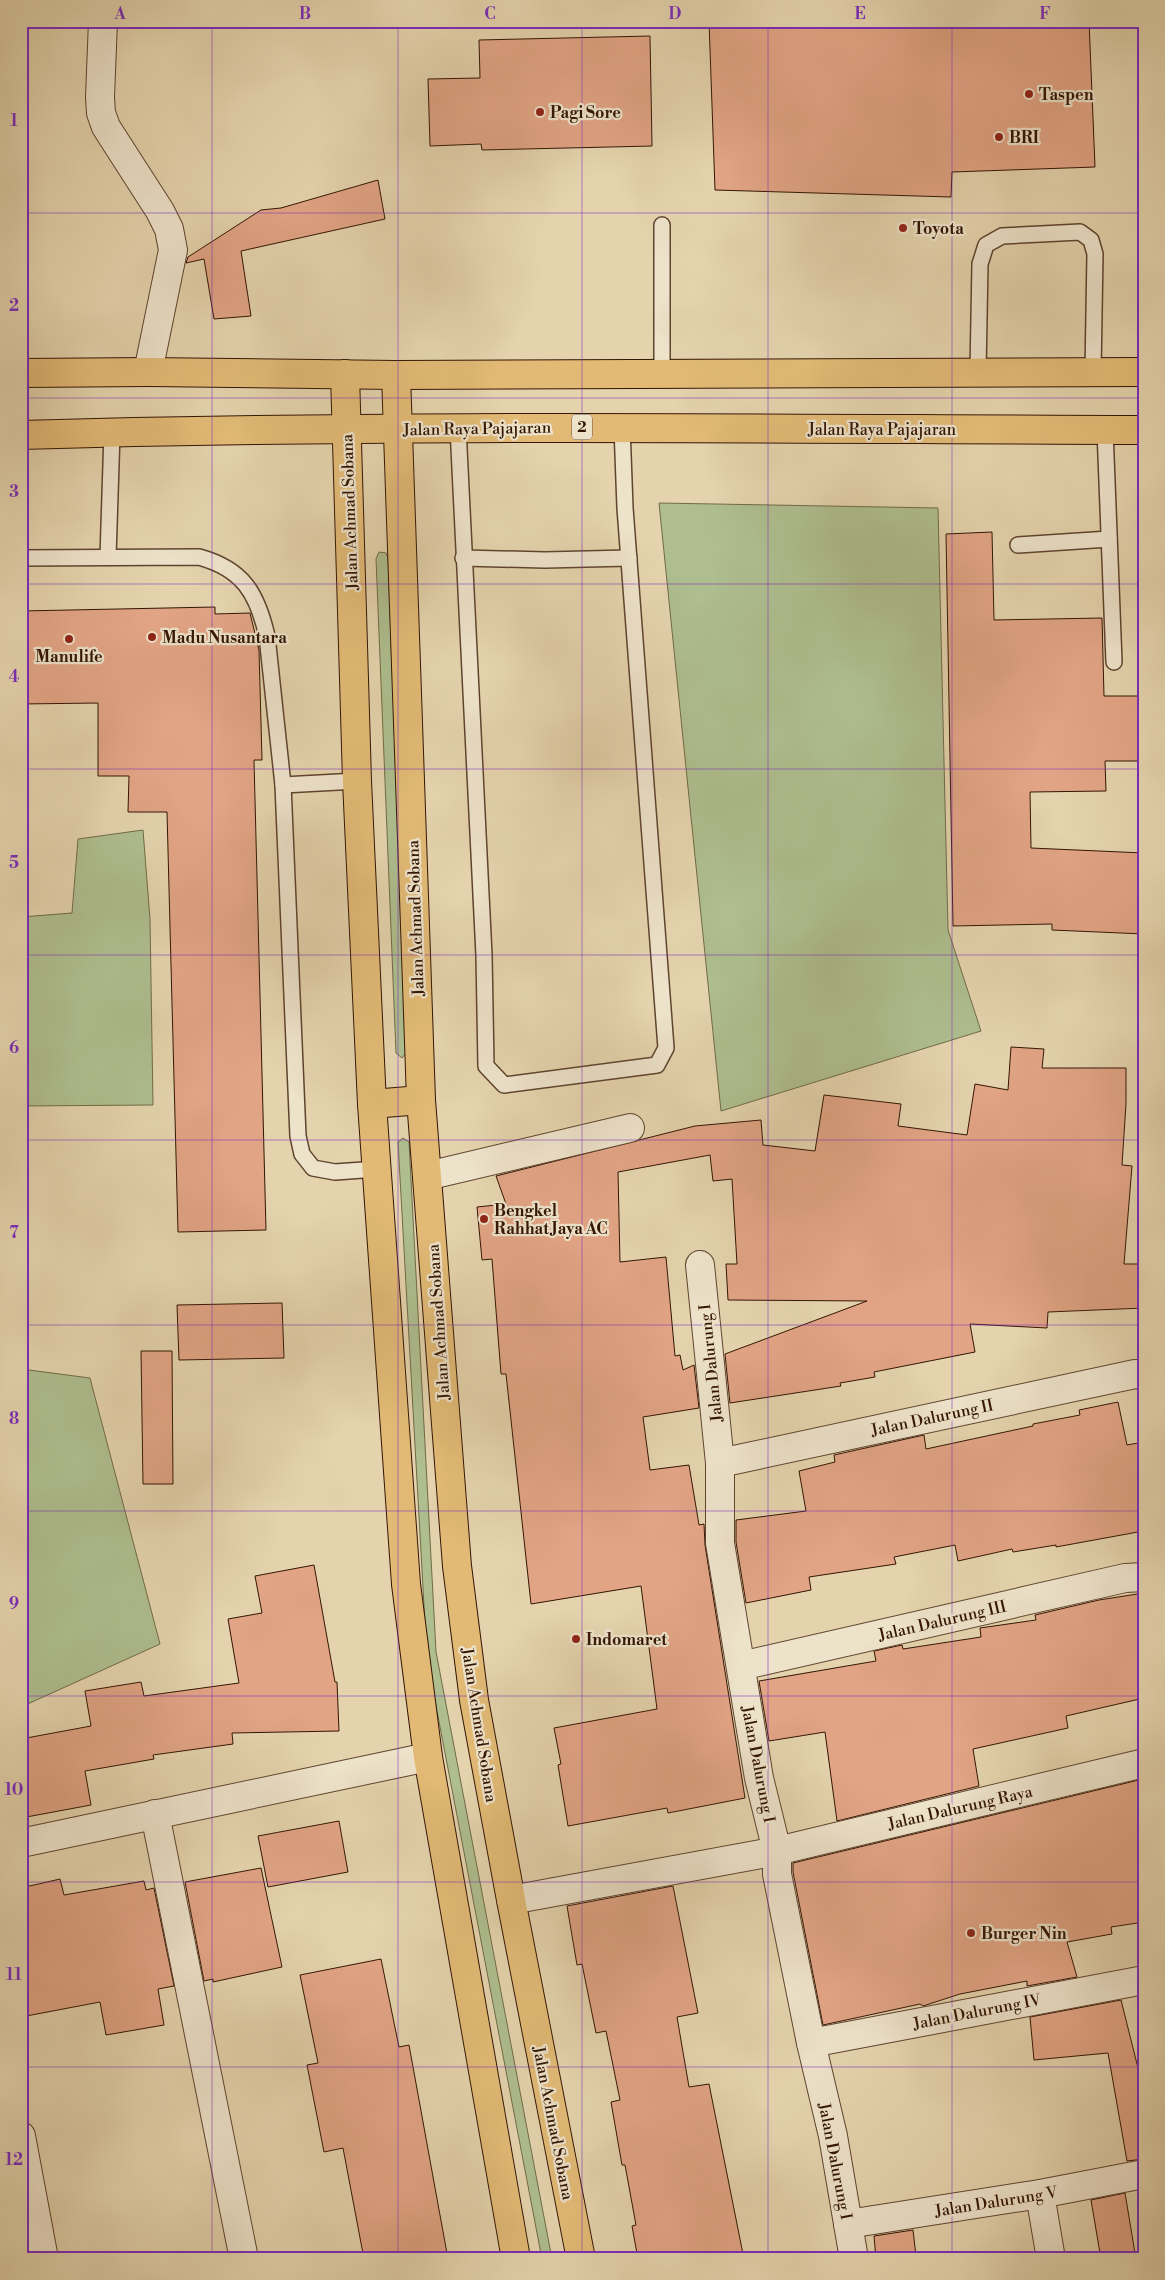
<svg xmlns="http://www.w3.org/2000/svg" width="1165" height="2280" font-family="'Libre Bodoni',serif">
  <rect width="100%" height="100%" fill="#e4d3ad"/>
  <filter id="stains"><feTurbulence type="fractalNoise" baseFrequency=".004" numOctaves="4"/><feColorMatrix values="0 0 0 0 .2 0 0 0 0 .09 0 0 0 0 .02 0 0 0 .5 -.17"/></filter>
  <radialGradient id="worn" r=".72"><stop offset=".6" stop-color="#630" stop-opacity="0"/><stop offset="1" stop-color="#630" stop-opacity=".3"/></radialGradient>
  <!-- green -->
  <g fill="#aebe8f" stroke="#706a49">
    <polygon points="659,503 938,508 948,930 981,1031 721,1111"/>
    <polygon points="379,552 386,553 388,559 406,1053 402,1058 396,1053 376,559"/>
    <polygon points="143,830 150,919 153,1105 21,1106 21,917 72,913 78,839"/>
    <polygon points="403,1138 409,1142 436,1652 552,2259 542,2259 427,1659 398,1142"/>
    <polygon points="21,1369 90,1378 160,1644 21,1707"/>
  </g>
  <!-- building -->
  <g fill="#e1a485" stroke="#331503">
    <polygon points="709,21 1089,21 1095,167 952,172 951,197 715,190"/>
    <polygon points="650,36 652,146 482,150 481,144 430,146 428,79 480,78 479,40"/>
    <polygon points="378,180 385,219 241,251 251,316 214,319 204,259 186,263 188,257 261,210 281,208"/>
    <polygon points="992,532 994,620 1102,618 1104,696 1141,696 1142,761 1105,761 1106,791 1030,792 1031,848 1144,853 1144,934 1052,930 1052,924 953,926 946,534"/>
    <polygon points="215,607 215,614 250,613 259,650 262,760 254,760 266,1230 178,1232 167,812 128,812 129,776 98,776 98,703 21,704 21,611"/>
    <polygon points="1011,1047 1044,1049 1042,1068 1126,1068 1126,1104 1122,1165 1132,1166 1124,1264 1144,1264 1144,1308 1048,1312 1047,1328 970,1324 975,1352 874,1372 875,1377 840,1383 841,1386 730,1403 725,1354 867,1301 728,1300 726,1264 737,1264 732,1179 713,1181 710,1155 618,1172 620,1262 666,1257 675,1356 680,1355 683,1370 694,1365 699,1408 643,1417 650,1470 689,1465 699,1525 704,1524 705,1545 745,1798 668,1813 667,1808 568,1826 558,1765 561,1764 554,1728 657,1709 641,1586 531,1604 506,1374 501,1374 492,1259 482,1260 477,1207 506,1204 496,1176 695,1126 761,1120 763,1145 815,1151 824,1095 901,1104 898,1126 967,1135 975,1084 1008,1090"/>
    <polygon points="282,1303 284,1358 179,1360 177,1305"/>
    <polygon points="141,1351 172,1351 173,1484 143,1484"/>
    <polygon points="1118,1402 1127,1445 1144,1442 1144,1528 1138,1529 1138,1532 1056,1547 1056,1545 1013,1552 1012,1549 958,1561 955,1545 894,1557 896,1564 809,1577 811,1590 746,1603 736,1542 736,1520 806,1511 799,1471 835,1462 834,1455 924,1435 926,1449 1033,1426 1033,1424 1080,1415 1079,1410"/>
    <polygon points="314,1565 335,1682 337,1682 339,1731 232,1733 233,1744 153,1755 154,1759 85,1771 91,1805 21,1818 21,1739 91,1726 85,1691 141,1682 144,1696 239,1683 228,1619 262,1613 255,1576"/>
    <polygon points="1144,1593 1144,1698 1066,1716 1068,1728 973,1749 979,1786 837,1821 825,1732 769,1741 759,1681 876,1661 874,1651 902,1645 903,1649 981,1637 980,1628 1036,1620 1035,1615 1099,1600"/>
    <polygon points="1139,1780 1144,1807 1144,1922 1111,1927 1112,1934 1067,1942 1077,1977 1027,1986 1027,1981 960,1994 923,2006 920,2004 823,2025 793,1872 793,1863"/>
    <polygon points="339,1821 348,1872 268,1887 258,1836"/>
    <polygon points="261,1868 282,1967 213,1982 213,1979 204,1981 185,1882"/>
    <polygon points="60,1879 64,1895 144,1881 146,1890 154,1888 174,1986 158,1989 164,2025 106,2035 100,2002 21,2017 21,1888"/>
    <polygon points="673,1886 698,2013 677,2017 689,2087 709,2084 744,2259 638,2259 632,2226 636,2225 625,2165 622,2165 611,2102 620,2100 606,2031 596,2033 582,1964 577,1965 567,1906"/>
    <polygon points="381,1959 399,2047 409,2045 448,2259 364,2259 343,2148 324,2152 307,2065 318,2063 300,1975"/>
    <polygon points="1121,2000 1144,2092 1144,2159 1127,2161 1108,2053 1034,2060 1030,2017"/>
    <polygon points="1125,2193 1136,2259 1101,2259 1091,2200"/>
    <polygon points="913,2230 916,2256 876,2259 874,2236"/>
  </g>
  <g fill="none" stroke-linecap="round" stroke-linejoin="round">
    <defs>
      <g id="lane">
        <polyline points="662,225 662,373"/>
        <polyline points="978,371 980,264 986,245 1002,236 1080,232 1091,240 1095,254 1093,371"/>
        <polyline points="458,428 484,955 486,1066 504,1085 657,1065 666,1048 625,508 622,427"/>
        <polyline points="1105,430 1114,662"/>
        <polyline points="1018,545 1109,539"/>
        <polyline points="108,557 112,433"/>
        <path d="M21,558L199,557C243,569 257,593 267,636L283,785L298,1136L302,1154L313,1168L335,1172L377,1169"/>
        <polyline points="463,558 545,560 629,558"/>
        <polyline points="283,785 357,781"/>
      </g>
      <g id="street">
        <polyline points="103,21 100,97 101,113 106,127 160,211 169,229 173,250 148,372"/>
        <polyline points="427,1176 630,1128"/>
        <polyline points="700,1265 720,1463 720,1543 759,1778 777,1851 777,1874 811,2043 833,2136 854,2259"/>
        <polyline points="720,1463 1135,1374 1144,1375"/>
        <polyline points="741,1666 1125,1578 1144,1577"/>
        <polyline points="155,1814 244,2259"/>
        <polyline points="21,1843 428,1757"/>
        <polyline points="511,1900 777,1851 1144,1763"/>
        <polyline points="811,2043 1144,1980"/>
        <polyline points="21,2136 44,2259"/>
        <polyline points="1040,2194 1051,2259"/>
        <polyline points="848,2224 1040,2194 1144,2174"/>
      </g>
      <g id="primary">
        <polyline points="345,374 357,781 372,1104 406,1584 428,1757 516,2259"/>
        <polyline points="396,375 421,1100 457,1566 474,1700 511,1900 581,2259"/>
        <polyline points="372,1104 421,1100"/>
      </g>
      <g id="highway">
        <polyline points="21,373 148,372 396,375 1144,372"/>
        <path d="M21,435C395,424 770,429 1144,430"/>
      </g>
    </defs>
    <!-- lane casing -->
    <use href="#lane" stroke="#5f442e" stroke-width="18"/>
    <!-- street casing -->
    <use href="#street" stroke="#5f442e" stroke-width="30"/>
    <!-- primary casing -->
    <use href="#primary" stroke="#331503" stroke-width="30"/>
    <!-- highway casing -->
    <use href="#highway" stroke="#331503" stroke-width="30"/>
    <!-- lane -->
    <use href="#lane" stroke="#ede2ca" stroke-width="15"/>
    <!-- street -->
    <use href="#street" stroke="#ede2ca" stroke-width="28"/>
    <!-- primary -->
    <use href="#primary" stroke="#e2ba76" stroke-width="28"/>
    <!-- highway -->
    <use href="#highway" stroke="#e2ba76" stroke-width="28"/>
  </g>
  <!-- grid -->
  <path fill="none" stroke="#7b2cbf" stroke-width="1" stroke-opacity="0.55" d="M212,21V2259M398,21V2259M582,21V2259M768,21V2259M952,21V2259M21,213H1144M21,398H1144M21,584H1144M21,769H1144M21,955H1144M21,1140H1144M21,1325H1144M21,1511H1144M21,1696H1144M21,1882H1144M21,2067H1144"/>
  <!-- markers -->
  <g fill="#8f2418" stroke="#ede2ca" stroke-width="2">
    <circle cx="1029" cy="94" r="5"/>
    <circle cx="540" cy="112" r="5"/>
    <circle cx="999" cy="137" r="5"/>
    <circle cx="903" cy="228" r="5"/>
    <circle cx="152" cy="637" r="5"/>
    <circle cx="69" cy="639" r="5"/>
    <circle cx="484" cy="1219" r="5"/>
    <circle cx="576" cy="1639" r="5"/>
    <circle cx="971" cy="1933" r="5"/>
  </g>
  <g text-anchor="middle" stroke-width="4.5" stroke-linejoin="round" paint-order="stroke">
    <!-- shield labels -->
    <rect fill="#ede2ca" stroke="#6b523f" stroke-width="1" x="572" y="414.5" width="20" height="25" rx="4"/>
    <g font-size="15" font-weight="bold" fill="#331503">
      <text x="582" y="432">2</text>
    </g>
    <!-- poi labels -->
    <g font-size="16" font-weight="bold" fill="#331503" stroke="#ede2ca" text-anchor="start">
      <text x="1039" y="100">Taspen</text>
      <text x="550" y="118">Pagi Sore</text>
      <text x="1009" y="143">BRI</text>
      <text x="913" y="234">Toyota</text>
      <text x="162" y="643">Madu Nusantara</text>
      <text x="69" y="662" text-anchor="middle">Manulife</text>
      <text x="494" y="1216">Bengkel<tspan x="494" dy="18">Rahhat Jaya AC</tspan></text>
      <text x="586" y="1645">Indomaret</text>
      <text x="981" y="1939">Burger Nin</text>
    </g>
    <!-- street labels -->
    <g font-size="16" fill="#331503" stroke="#ede2ca">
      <text transform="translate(477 428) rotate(-1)" y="6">Jalan Raya Pajajaran</text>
      <text x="882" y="435">Jalan Raya Pajajaran</text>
      <text transform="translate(349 512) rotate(-92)" y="6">Jalan Achmad Sobana</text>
      <text transform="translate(415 918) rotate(-92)" y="6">Jalan Achmad Sobana</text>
      <text transform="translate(438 1322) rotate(-94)" y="6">Jalan Achmad Sobana</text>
      <text transform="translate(710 1363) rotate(-96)" y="6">Jalan Dalurung I</text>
      <text transform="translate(932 1417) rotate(-12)" y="6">Jalan Dalurung II</text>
      <text transform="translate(942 1620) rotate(-13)" y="6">Jalan Dalurung III</text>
      <text transform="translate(480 1725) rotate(81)" y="6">Jalan Achmad Sobana</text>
      <text transform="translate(759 1764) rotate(79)" y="6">Jalan Dalurung I</text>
      <text transform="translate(960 1807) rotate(-13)" y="6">Jalan Dalurung Raya</text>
      <text transform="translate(977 2011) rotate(-11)" y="6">Jalan Dalurung IV</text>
      <text transform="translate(554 2123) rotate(79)" y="6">Jalan Achmad Sobana</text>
      <text transform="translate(836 2161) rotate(79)" y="6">Jalan Dalurung I</text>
      <text transform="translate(996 2201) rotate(-9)" y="6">Jalan Dalurung V</text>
    </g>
  </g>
  <!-- margin -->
  <rect width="1165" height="2280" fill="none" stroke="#e4d3ad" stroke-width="55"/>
  <rect x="28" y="28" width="1110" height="2224" fill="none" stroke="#7b2cbf" stroke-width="2"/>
  <g font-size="16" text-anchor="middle" font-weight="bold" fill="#7b2cbf">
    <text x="120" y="19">A</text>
    <text x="305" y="19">B</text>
    <text x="490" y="19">C</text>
    <text x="675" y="19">D</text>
    <text x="860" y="19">E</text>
    <text x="1045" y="19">F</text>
    <text x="14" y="126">1</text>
    <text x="14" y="311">2</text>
    <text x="14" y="497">3</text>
    <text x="14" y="682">4</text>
    <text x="14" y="868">5</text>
    <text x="14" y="1053">6</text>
    <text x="14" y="1238">7</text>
    <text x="14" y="1424">8</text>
    <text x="14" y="1609">9</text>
    <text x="14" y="1795">10</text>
    <text x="14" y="1980">11</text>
    <text x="14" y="2165">12</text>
  </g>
  <rect width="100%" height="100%" filter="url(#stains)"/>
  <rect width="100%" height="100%" fill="url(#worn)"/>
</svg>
